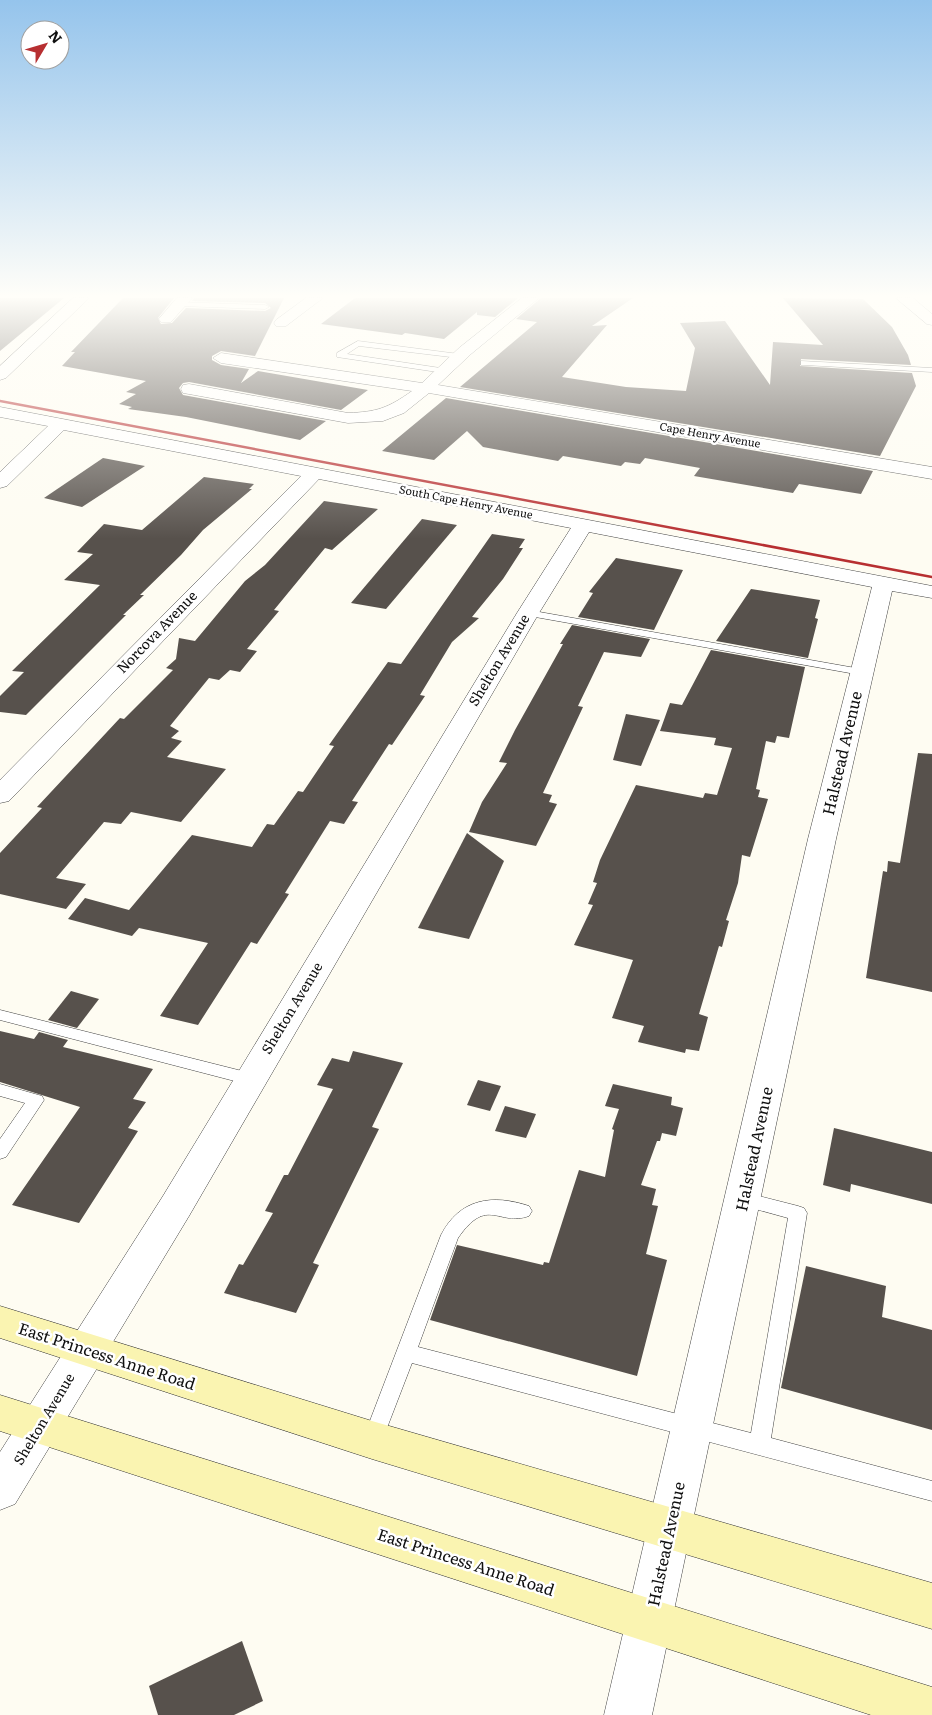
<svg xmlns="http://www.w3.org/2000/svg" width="932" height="1715" font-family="Literata,serif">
  <rect width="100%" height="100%" fill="#fefcf2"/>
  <!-- building -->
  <g fill="#57514c">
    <polygon points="0,298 64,298 0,351"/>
    <polygon points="123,298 174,298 158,318 161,324 172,323 186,308 265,311 271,308 265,303 192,301 194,298 284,298 255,356 221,351 212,356 212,360 221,365 249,369 241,383 258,371 368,390 341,410 189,382 183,383 179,388 183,395 326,421 300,440 186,417 128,409 132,407 119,404 136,394 126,392 146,381 62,366 75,352 71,352"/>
    <polygon points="355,298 518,298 495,317 477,315 477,312 444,339 405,333 402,335 321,324"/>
    <polygon points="541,298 633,298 592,326 607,325 562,377 626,387 686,391 695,348 680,323 725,321 770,385 773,342 823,345 783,298 863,299 892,327 908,355 911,365 801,359 800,366 912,373 916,386 880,456 460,387 537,322 516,319"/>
    <polygon points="446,398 873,471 861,494 799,484 793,493 694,476 700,468 645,458 640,464 625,462 621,466 563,456 558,461 483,447 467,431 434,460 382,451"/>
    <polygon points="103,458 145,466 82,507 44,498"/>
    <polygon points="204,477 254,484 249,489 252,489 203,530 181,555 140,595 144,595 123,615 126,615 26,715 0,712 0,696 24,672 12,671 100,585 64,580 93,554 77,552 104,524 142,530"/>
    <polygon points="324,501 378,509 332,550 325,548 274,610 279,611 247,649 257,651 240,672 230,670 219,680 209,678 170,726 179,731 171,738 182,741 167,757 226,769 181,822 131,812 121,824 104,822 56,878 86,884 66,909 0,894 0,853 42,808 37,807 120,718 124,719 173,670 166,668 176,659 179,638 195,641 245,581 265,565"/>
    <polygon points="422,519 457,525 386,609 351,603"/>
    <polygon points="492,534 525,539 519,548 523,548 503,579 472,617 479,618 452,642 420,695 425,696 392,745 389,744 352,801 358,802 344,824 330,821 285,893 289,894 257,944 251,942 198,1025 160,1016 208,943 139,928 132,936 68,919 85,898 129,910 192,835 252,847 267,824 274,825 298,791 303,792 334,746 329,745 388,662 401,664"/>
    <polygon points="616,558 683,570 654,630 578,617 593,593 589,592"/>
    <polygon points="751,589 820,600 815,618 818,619 808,658 716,641"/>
    <polygon points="572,625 650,639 641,657 604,652 578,706 583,707 543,793 552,795 549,802 557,804 536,846 469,832 482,802 507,763 499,762 515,730 563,644 560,644"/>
    <polygon points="711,650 805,667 789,738 777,736 775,743 766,741 756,789 760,790 758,797 768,799 750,857 742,855 738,883 726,920 729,921 722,947 719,946 699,1014 708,1017 699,1051 686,1049 685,1053 638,1042 644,1026 612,1018 633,960 574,945 593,905 588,904 597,883 593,882 600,860 636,785 703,798 705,793 717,795 732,748 714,745 716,738 660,731 670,703 682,705"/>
    <polygon points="626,714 660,720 641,766 613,760"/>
    <polygon points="918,753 932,754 932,992 866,978 883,871 887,872 888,861 900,863"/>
    <polygon points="467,833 504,861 469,939 418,928"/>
    <polygon points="71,991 99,999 77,1028 48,1020"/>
    <polygon points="0,1031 34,1039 39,1032 68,1040 63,1047 153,1069 133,1099 146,1102 128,1128 138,1131 79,1223 12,1205 80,1107 0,1082"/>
    <polygon points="353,1051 403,1063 372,1127 379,1129 313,1263 319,1265 296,1313 224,1293 239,1264 243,1265 273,1213 265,1211 284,1175 288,1175 333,1089 317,1085 332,1058 349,1062"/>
    <polygon points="478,1080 501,1086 490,1111 467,1105"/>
    <polygon points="613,1084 672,1097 671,1105 683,1108 676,1136 662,1133 660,1141 657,1141 641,1185 656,1189 652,1205 658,1206 646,1254 667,1260 637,1376 430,1320 457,1245 543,1265 544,1262 549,1263 579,1170 605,1177 614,1130 612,1129 619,1109 605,1106"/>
    <polygon points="505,1106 536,1114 526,1138 495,1131"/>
    <polygon points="834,1128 932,1152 932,1204 851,1184 850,1192 823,1185"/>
    <polygon points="806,1266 886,1286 882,1317 932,1330 932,1430 781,1388"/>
    <polygon points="242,1641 263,1701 234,1715 158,1715 149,1686"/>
  </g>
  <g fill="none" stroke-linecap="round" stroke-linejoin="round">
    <defs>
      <g id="lane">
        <polygon points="177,302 265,305 269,307 265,309 180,306 176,304"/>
        <polygon points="358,341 459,354 463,356 459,358 359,346 347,354 447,369 447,373 444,373 337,357 337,353"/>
        <polygon points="801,361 932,368 932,372 804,365 801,365"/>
        <polygon points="528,610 861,669 867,672 861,675 524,615 524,611"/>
        <polygon points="0,1010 250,1073 256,1075 258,1079 256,1083 250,1085 0,1020"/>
        <polygon points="0,1084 42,1096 44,1100 6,1157 0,1159 0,1139 25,1103 0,1096"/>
        <path d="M743,1192L798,1206L804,1208L807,1213L771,1438L932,1481V1501L412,1363L380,1446L373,1448L366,1446L363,1439L441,1235C460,1198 493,1194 529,1206L532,1211L529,1216C498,1227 488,1195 458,1238L418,1347L751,1433L788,1218L737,1204L734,1199L737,1194Z"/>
      </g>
      <g id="street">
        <polygon points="73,298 89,298 6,378 0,380 0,366"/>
        <polygon points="177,298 192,298 171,322 161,322 159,319"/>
        <polygon points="306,298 323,298 286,326 276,326 274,323 276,320"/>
        <path d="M522,298H539L471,354L438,385L932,467V479L429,393L404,413L383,421L348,423L189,394L183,393L181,389L183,385L189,384L348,413C377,412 388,408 412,391L221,363L213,358L221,353L422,383L459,348Z"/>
        <polygon points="896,298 913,298 932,314 932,325 927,324"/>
        <polygon points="0,407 932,586 932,598 892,591 836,839 652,1715 604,1715 808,839 872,587 589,532 539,613 189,1216 15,1504 0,1510 0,1452 163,1196 517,613 571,528 319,479 9,801 0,803 0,780 301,476 64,430 7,486 0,488 0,472 48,426 0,417"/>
      </g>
      <g id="secondary">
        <polygon points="0,1306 372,1421 932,1583 932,1629 372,1459 0,1338"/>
        <polygon points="0,1395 932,1687 932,1715 871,1715 0,1431"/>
      </g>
    </defs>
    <!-- lane casing -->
    <use href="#lane" stroke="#424242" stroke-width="1"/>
    <!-- street casing -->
    <use href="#street" stroke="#424242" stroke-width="1"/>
    <!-- secondary casing -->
    <use href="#secondary" stroke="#313131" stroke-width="1"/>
    <!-- lane -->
    <use href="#lane" fill="#fff" fill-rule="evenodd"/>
    <!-- street -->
    <use href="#street" fill="#fff" fill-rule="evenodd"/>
    <!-- secondary -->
    <use href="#secondary" fill="#faf4b1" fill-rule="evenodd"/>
    <!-- rail -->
    <polyline stroke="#b72f31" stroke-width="2.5" points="0,401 932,577"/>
  </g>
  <!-- sky -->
  <linearGradient id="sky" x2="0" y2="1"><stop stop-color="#95c4ec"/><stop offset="0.55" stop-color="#fffef9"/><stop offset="1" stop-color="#fffef9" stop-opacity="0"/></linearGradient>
  <rect width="932" height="539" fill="url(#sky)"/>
  <g text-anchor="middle" stroke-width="5" stroke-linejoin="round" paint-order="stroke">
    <!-- far-street labels -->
    <g font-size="11" fill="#0f0f0f" stroke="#fff">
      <text transform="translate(710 435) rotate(10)" y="4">Cape Henry Avenue</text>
      <text transform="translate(466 502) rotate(11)" y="4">South Cape Henry Avenue</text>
    </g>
    <!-- street labels -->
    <g font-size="14" fill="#0f0f0f" stroke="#fff">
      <text transform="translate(157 632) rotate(-46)" y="5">Norcova Avenue</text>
      <text transform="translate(499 660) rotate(-59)" y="5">Shelton Avenue</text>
      <text transform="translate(292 1008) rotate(-59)" y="5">Shelton Avenue</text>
      <text transform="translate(44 1419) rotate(-59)" y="5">Shelton Avenue</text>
    </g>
    <!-- near-street labels -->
    <g font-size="16" fill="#0f0f0f" stroke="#fff">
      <text transform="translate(842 753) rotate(-77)" y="6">Halstead Avenue</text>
      <text transform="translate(754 1149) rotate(-78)" y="6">Halstead Avenue</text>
      <text transform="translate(107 1356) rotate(18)" y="6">East Princess Anne Road</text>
      <text transform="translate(666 1544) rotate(-78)" y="6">Halstead Avenue</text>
      <text transform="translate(466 1562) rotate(18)" y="6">East Princess Anne Road</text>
    </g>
  </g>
  <!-- north arrow -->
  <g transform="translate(45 45) rotate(52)"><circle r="24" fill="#ffffff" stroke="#9f9f9f"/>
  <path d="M0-4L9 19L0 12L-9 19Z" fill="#b72f31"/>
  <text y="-8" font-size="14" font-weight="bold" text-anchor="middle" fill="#0f0f0f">N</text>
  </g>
</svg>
